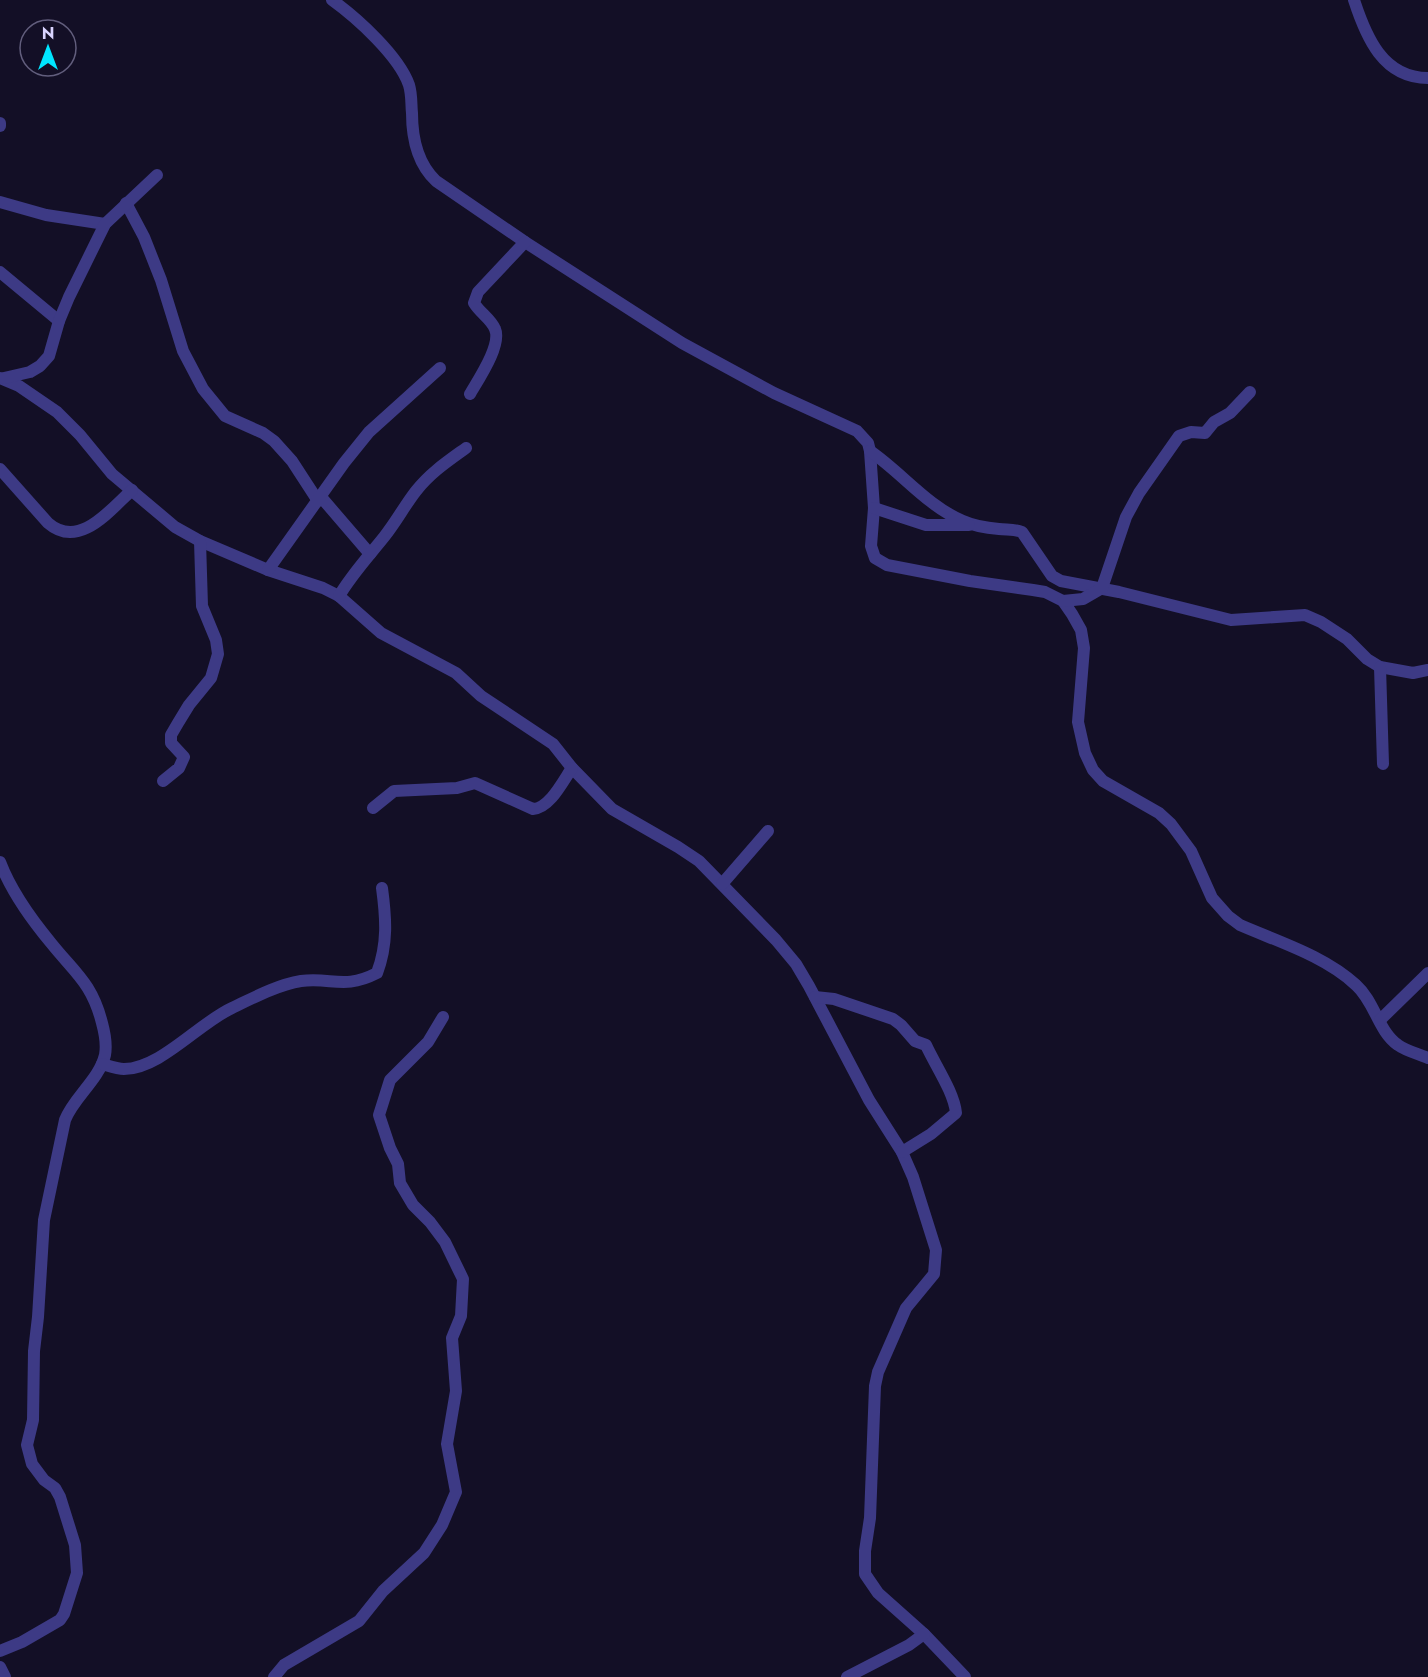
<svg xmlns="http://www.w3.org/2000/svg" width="1428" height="1677" font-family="Jost,sans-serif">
  <rect width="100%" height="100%" fill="#130f26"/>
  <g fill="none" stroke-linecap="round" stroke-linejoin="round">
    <!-- minor -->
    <g stroke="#3d3a85" stroke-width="12">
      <path d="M332,0C357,18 399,56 409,85C412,95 411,104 412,113C412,138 418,164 436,181L525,242L682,343L774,393L857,431L868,443L870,451L874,508L871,546L875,558L887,565L970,581L1033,590L1045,592L1063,601L1072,614L1081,630L1084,648L1078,722L1085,753L1093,770L1103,781L1159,813L1171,824L1191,851L1212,898L1228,916L1240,925C1279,942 1325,956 1356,985C1375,1002 1378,1031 1398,1045C1406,1051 1419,1054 1428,1058"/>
      <path d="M1354,0C1366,37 1383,78 1428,78"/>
      <polyline points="0,126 0,123"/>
      <polyline points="0,202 46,215 105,224"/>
      <polyline points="126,203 144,237 161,280 183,351 203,389 225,416 263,433 274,441 292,461 318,501"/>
      <polyline points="0,272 59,321"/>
      <polyline points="0,378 19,386 57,412 80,435 112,474 175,527 200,541 268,570 323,588 339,596 381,633 456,673 481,696 553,744 572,768 612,809 678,847 699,861 776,940 796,964 809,986 869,1100 902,1152 913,1177 936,1250 934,1274 906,1308 878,1372 875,1386 870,1518 865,1551 865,1574 878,1593 924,1634 965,1677"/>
      <polyline points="4,378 30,372 40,366 49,356 59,321 69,297 105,224 157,175"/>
      <path d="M470,394C478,380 502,345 495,329C491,319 480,313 474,303L478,292L525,242"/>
      <path d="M870,451C902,473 927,506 963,521C974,526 987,528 999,529C1007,530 1015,529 1022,532L1052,576L1061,581L1119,592L1231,620L1305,615L1321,622L1347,639L1367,659L1380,667L1413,673L1428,670"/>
      <path d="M0,469L48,523C79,550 110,510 132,490"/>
      <polyline points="321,497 370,554"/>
      <polyline points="874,508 926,525 969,525"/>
      <polyline points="268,570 344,463 369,432 440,368"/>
      <path d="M339,596C352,574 368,557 384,537C396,522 405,505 416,491C430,473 448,461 466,448"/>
      <polyline points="1063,601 1083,599 1102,588 1126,517 1139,493 1179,436 1191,432 1205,433 1214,422 1230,413 1250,392"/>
      <polyline points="1380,667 1383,764"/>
      <polyline points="163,781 179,768 184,757 171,743 171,735 178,723 189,705 211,678 218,654 216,640 202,606 200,541"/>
      <path d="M373,808L394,791L457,788L475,783L533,809C550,808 563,781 572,768"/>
      <path d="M0,862C11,891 31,919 51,943C75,973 92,983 102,1023C105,1034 107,1044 105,1055C99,1080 74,1097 65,1120L44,1220L38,1317L34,1351L33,1420L27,1445L32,1464L44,1480L55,1488L60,1497L75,1545L77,1573L64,1614L60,1620L22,1642L0,1651"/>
      <polyline points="722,884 768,831"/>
      <path d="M815,997L834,999L893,1019L901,1025L915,1041L926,1045C935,1065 954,1092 956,1113L931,1134L902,1152"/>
      <polyline points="1380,1020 1428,973"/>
      <path d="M102,1064C109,1066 117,1069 124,1069C160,1069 199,1023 232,1008C253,998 277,985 301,981C332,977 344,990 377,973C388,944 386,918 382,888"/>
      <polyline points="0,1667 5,1677"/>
      <polyline points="274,1677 284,1665 359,1621 383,1591 424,1553 442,1525 456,1492 447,1444 456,1391 452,1338 461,1316 463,1279 445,1242 430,1222 413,1205 400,1183 398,1164 390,1148 379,1115 390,1080 428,1042 443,1017"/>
      <polyline points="847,1677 909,1645 924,1634"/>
    </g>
  </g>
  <!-- north arrow -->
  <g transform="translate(48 48)"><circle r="28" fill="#130f26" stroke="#625e7d" stroke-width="1.5"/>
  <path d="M0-4.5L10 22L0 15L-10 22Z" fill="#00e5ff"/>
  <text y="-9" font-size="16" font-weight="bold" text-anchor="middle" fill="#d9d4ff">N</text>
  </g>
</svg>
